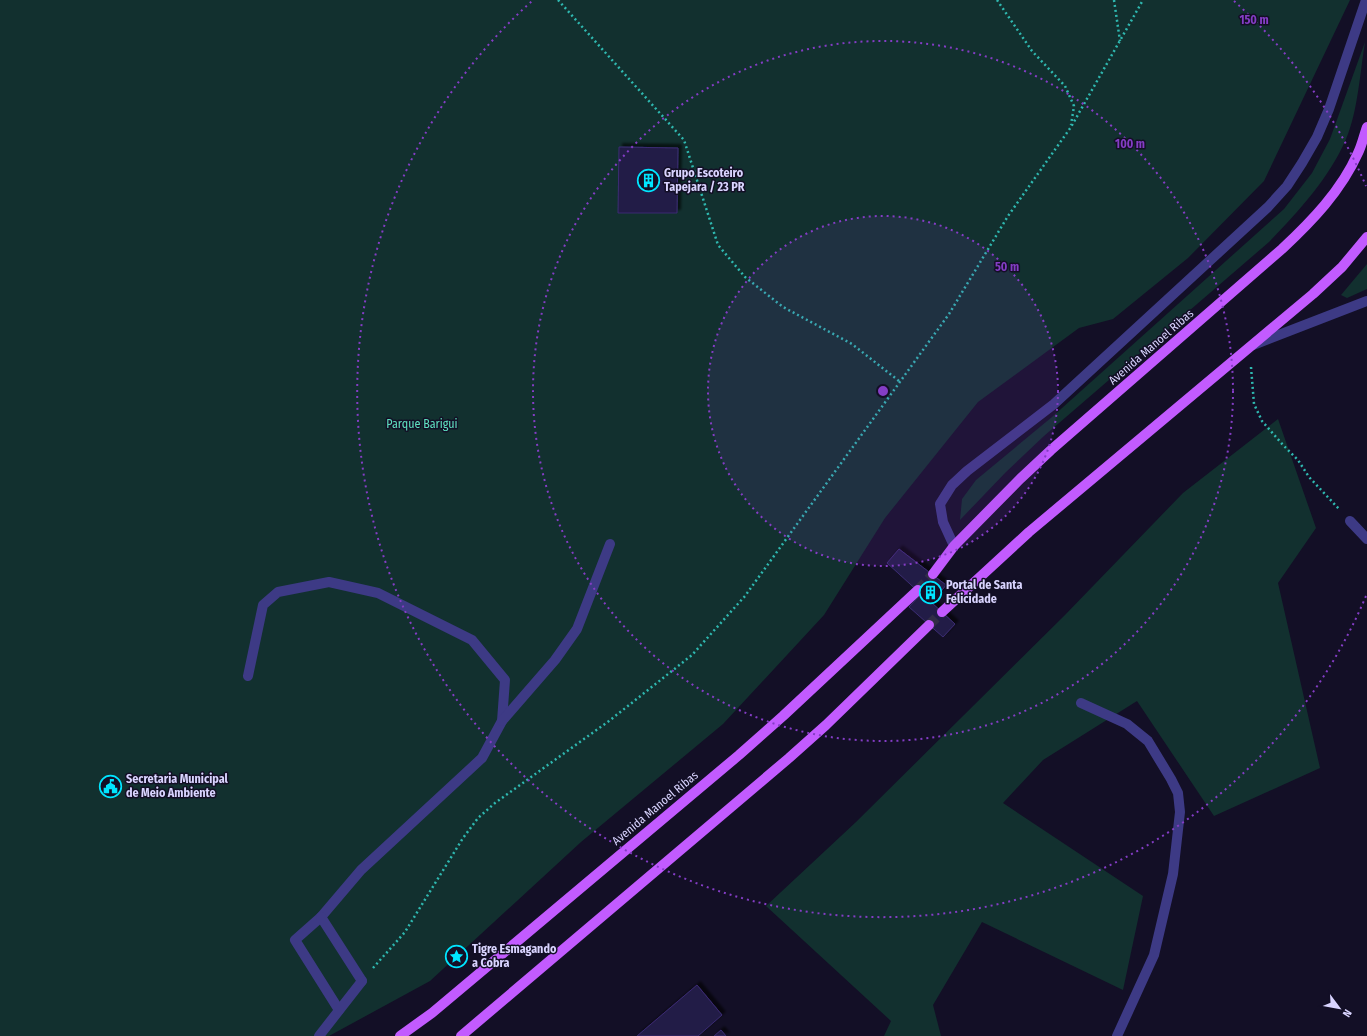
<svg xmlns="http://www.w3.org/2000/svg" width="1367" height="1036" font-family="'Fira Sans Condensed',sans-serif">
  <defs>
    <filter id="shadow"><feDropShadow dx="3.5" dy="-3.5" stdDeviation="1" flood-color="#0009"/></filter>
  </defs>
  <rect width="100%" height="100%" fill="#130f26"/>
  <!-- green -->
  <g fill="#12302f">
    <polygon points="0,0 1350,0 1264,181 1188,258 1113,319 1079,328 978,402 885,518 824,615 723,724 581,842 430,981 329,1036 0,1036"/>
    <path d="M1365,42C1360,72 1358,111 1346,139C1330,177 1298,212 1269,242L1044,436L1006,472L960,520L962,499L976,480L1052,417L1284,209L1312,173L1330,139Z"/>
    <polygon points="1367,264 1367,289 1347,298 1341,295"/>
    <polygon points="1278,419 1316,528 1278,583 1320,768 1214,816 1137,701 1043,760 1003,803 1143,896 1123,990 982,922 933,1005 941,1036 884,1036 891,1021 766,906 856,822 1065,615 1183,493"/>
  </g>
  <!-- building -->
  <g fill="#241b47" stroke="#3b2d73" filter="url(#shadow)">
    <polygon points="619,147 678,148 677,213 618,213"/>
    <polygon points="899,549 946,585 932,603 955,624 943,637 909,607 921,594 887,563"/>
    <polygon points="697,985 722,1015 698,1036 637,1036"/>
    <polygon points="721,1030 726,1036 714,1036"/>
  </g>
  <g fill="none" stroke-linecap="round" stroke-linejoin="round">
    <!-- primary-tunnel -->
    <g stroke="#312d47" stroke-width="10" stroke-dasharray="10 5" stroke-linecap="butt">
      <polyline points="918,590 933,574"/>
      <polyline points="929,625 942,612"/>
    </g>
    <!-- path -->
    <g stroke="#2fb8b0" stroke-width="2.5" stroke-dasharray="2 3" stroke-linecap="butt">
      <polyline points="558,0 684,140 718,245 745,277 783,307 852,344 899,381"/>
      <polyline points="997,0 1032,51 1065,86 1074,106 1071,125"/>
      <polyline points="1114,0 1120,41"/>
      <polyline points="1251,367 1254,404 1262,421 1283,445 1298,460 1309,477 1339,509"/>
      <polyline points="373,968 405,932 463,838 478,818 495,803 609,721 692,655 745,596 949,314 1008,216 1071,127 1143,0"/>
    </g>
    <!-- service -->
    <g stroke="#3d3a85" stroke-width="10">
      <polyline points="248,676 263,605 278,592 329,582 378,593 472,640 505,680 502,721 482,758 361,870 321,917 295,940 339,1010"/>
      <polyline points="502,721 555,660 577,629 610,544"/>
      <polyline points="321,917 362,981"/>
    </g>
    <!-- minor -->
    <g stroke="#3d3a85" stroke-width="10">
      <polyline points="1253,345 1367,301"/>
      <polyline points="1350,521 1367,539"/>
      <polyline points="954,546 943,522 940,504 952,485 967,471 1054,404 1268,207 1287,186 1302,163 1317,137 1329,109 1366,0"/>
      <polyline points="1081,703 1127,724 1148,741 1171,779 1178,793 1180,812 1173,874 1154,955 1117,1036"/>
      <polyline points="319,1036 362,981"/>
    </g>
    <!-- primary -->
    <g stroke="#c25bff" stroke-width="10">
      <path d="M933,574L954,546L1020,479L1051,450L1282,249C1312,221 1341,191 1358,153C1362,145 1364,135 1367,127"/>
      <polyline points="942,612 1029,532 1313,294 1342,267 1367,237"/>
      <polyline points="400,1036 432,1013 739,755 783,716 918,590"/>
      <polyline points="461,1036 789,758 826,725 929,625"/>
    </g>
  </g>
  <!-- distance rings -->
  <circle cx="883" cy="391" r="175" fill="#843dc5" fill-opacity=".12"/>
  <g fill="none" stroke="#843dc5" stroke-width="2" stroke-dasharray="2 4">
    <circle cx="883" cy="391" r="175"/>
    <circle cx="883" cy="391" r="350"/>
    <path d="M1366 596A525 525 0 1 1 532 1M1234 1A525 525 0 0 1 1366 186"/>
  </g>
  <!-- icons -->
  <defs>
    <symbol id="building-ring" viewBox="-11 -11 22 22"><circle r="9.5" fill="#130f26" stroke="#00e5ff" stroke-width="1.5"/><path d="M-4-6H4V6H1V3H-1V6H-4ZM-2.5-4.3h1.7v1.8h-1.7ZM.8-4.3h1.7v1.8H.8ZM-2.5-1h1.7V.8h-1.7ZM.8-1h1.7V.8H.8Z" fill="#00e5ff"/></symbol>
    <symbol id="civic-ring" viewBox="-11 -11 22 22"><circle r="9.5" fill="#130f26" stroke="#00e5ff" stroke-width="1.5"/><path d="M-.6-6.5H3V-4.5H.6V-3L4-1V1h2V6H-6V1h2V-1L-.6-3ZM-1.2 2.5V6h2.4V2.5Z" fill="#00e5ff"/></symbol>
    <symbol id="sight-ring" viewBox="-11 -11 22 22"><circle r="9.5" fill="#130f26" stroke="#00e5ff" stroke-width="1.5"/><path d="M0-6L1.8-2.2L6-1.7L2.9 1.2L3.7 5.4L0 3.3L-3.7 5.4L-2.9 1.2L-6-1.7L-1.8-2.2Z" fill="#00e5ff"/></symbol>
  </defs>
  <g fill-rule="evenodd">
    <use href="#building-ring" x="636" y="168" width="25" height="25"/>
    <use href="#building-ring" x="918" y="580" width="25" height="25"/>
    <use href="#civic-ring" x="98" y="774" width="25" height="25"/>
    <use href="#sight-ring" x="444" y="944" width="25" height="25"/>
  </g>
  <g text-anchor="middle" stroke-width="3" stroke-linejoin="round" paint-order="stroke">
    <!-- poi labels -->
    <g font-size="12" font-weight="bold" fill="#d9d4ff" stroke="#130f26" text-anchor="start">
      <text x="664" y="177">Grupo Escoteiro<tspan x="664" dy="14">Tapejara / 23 PR</tspan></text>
      <text x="946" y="589">Portal de Santa<tspan x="946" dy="14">Felicidade</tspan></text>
      <text x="126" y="783">Secretaria Municipal<tspan x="126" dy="14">de Meio Ambiente</tspan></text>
      <text x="472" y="953">Tigre Esmagando<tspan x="472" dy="14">a Cobra</tspan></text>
    </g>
    <!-- street labels -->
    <g font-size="12" fill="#d9d4ff" stroke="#130f26">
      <text transform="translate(1151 347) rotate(-41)" y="4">Avenida Manoel Ribas</text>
      <text transform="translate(655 808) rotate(-40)" y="4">Avenida Manoel Ribas</text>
    </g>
    <!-- park labels -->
    <g font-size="12" fill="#5fe0c0" stroke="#130f26">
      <text x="422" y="428">Parque Barigui</text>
    </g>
  </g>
  <circle cx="883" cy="391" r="6" fill="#843dc5" stroke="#130f26" stroke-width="2"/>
  <g font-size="12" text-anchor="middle" font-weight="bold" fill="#843dc5" stroke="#130f26" stroke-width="3" stroke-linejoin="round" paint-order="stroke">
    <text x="1254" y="24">150 m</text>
    <text x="1130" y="148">100 m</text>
    <text x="1007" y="271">50 m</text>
  </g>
  <!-- north arrow -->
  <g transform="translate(1339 1008) rotate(122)" stroke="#130f26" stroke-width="3" paint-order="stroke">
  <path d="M0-3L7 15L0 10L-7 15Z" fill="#d9d4ff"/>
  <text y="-6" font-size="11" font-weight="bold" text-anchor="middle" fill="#d9d4ff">N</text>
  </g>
</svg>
